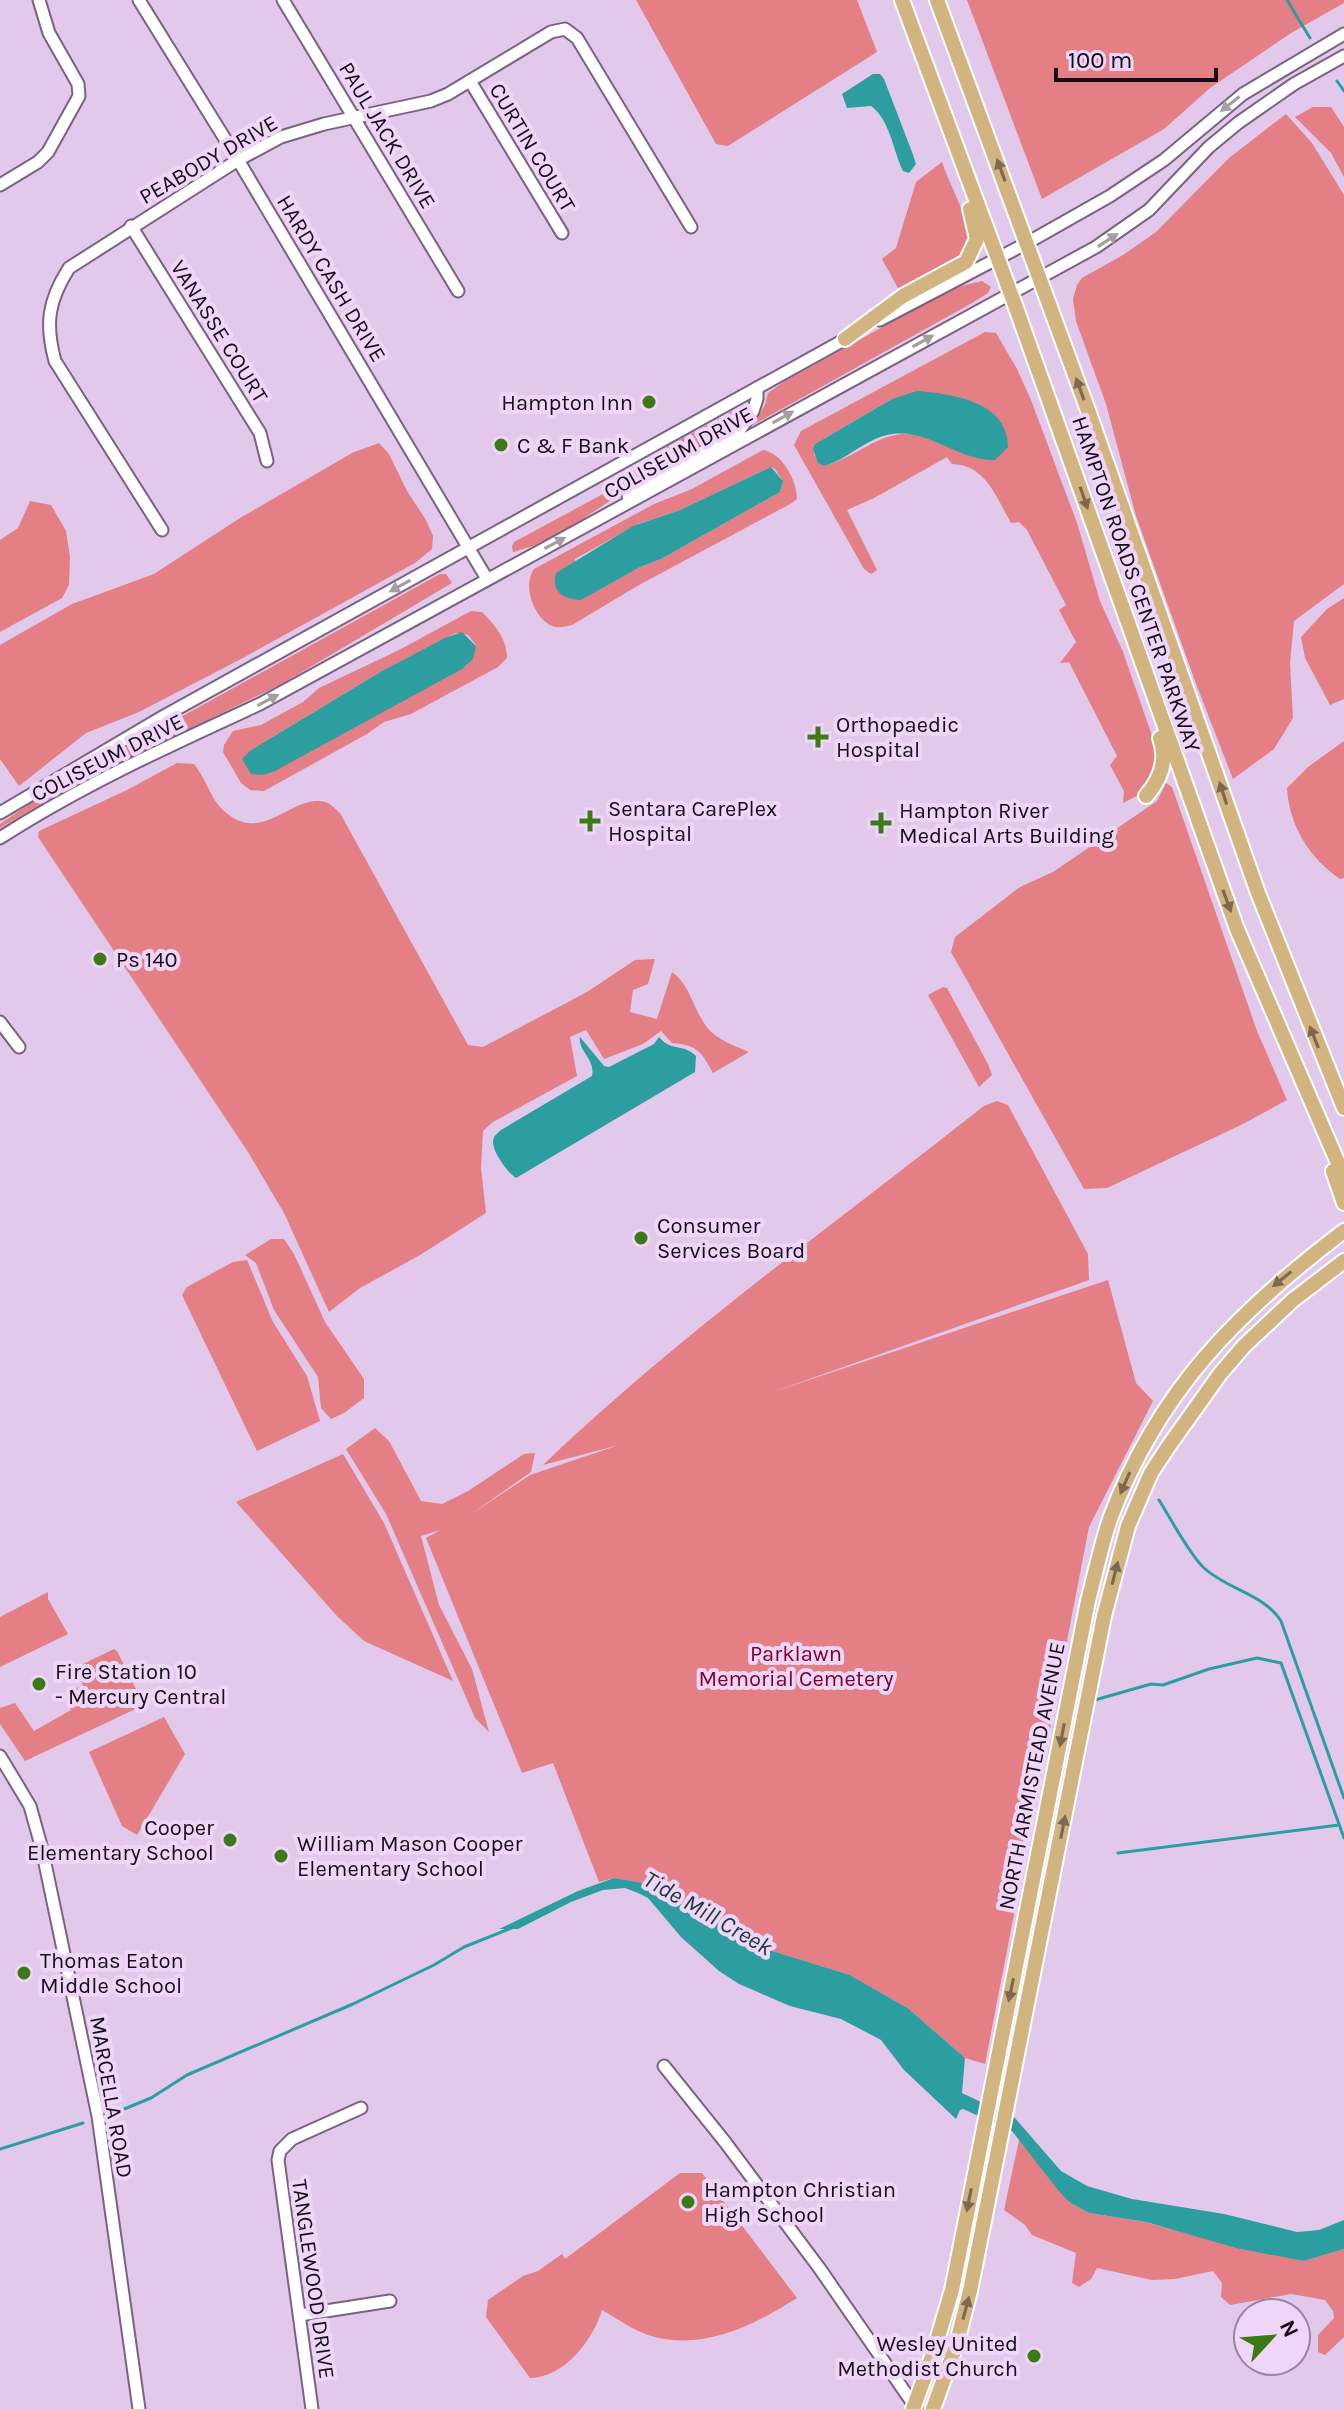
<svg xmlns="http://www.w3.org/2000/svg" width="1344" height="2409" font-family="Karla,sans-serif">
  <rect width="100%" height="100%" fill="#e2c8eb"/>
  <!-- green -->
  <g fill="#e37f85" fill-rule="evenodd">
    <polygon points="636,0 857,0 877,52 728,146 716,144"/>
    <polygon points="967,0 1344,0 1344,3 1291,33 1210,88 1164,129 1042,199"/>
    <polygon points="1313,107 1331,107 1344,127 1344,177 1331,153 1295,117"/>
    <polygon points="1286,114 1312,143 1344,195 1344,584 1294,621 1290,663 1293,718 1274,749 1233,779 1195,681 1136,516 1106,404 1076,321 1073,299 1077,285 1082,278 1123,255 1156,232 1229,158"/>
    <path d="M942,162C948,181 967,215 968,233C969,264 921,280 899,290L882,259L896,248L916,182Z"/>
    <polygon points="982,281 991,287 988,293 972,303 753,425 765,405 768,393 785,381 953,288"/>
    <path d="M985,332L996,333L1017,369L1031,400L1077,523L1100,601L1123,652L1158,753L1152,777L1139,795L1123,803L1124,791L1110,765L1117,756L1069,662L1060,663L1076,642L1059,610L1066,605L1027,530L1019,522L1011,523C996,497 986,465 952,464L947,457L874,498L847,510L877,570L871,574L864,569L794,445L801,431ZM892,399L947,445C887,417 876,449 825,466L814,455L815,444Z"/>
    <polygon points="742,406 745,409 735,428 637,483 569,528 533,546 513,552 512,546 514,542 603,494 657,452"/>
    <polygon points="379,443 389,454 407,491 426,520 433,536 432,549 415,563 239,660 139,712 86,733 19,786 0,759 0,645 72,604 154,574 240,518 352,453"/>
    <path d="M763,450C782,453 797,480 797,499L792,503L639,585L572,625C566,626 559,629 552,626C534,618 522,585 534,569L654,504L692,489ZM771,467L775,469L783,481L780,492L661,559L640,567L581,599L575,559L638,524L680,510Z"/>
    <polygon points="30,501 51,505 66,531 70,557 69,585 62,598 0,632 0,540 18,528"/>
    <polygon points="440,574 446,574 452,583 280,685 74,784 0,828 0,824 54,787"/>
    <polygon points="1344,598 1344,699 1330,705 1305,658 1301,637 1327,609"/>
    <path d="M471,611L482,612C495,625 507,639 507,658L498,667L411,714L384,722L367,734L264,791L250,790L241,783L223,752L224,745L233,731L261,725L303,702L319,688L399,650ZM456,633L468,635L476,645L467,665L263,775L251,750L382,671Z"/>
    <path d="M1344,741V878L1340,879C1309,858 1289,825 1287,788L1308,767Z"/>
    <path d="M177,763L194,764C205,777 210,796 220,807C261,850 290,793 325,802C330,803 335,809 340,813L468,1045L483,1047L587,992L635,960L655,959L648,984L633,990L630,1012L657,1019L672,972C690,985 693,1008 706,1026C716,1040 734,1045 749,1052L713,1073C701,1051 697,1045 672,1043L661,1031L643,1044L604,1059L586,1030L570,1037L577,1076L493,1122L483,1131L481,1168L486,1213L420,1255L360,1288L329,1312L284,1213L248,1152L38,837L39,831L127,790Z"/>
    <polygon points="1166,783 1172,787 1257,1031 1287,1100 1241,1125 1107,1188 1084,1189 951,952 955,937 1020,887 1053,872 1157,801"/>
    <polygon points="943,987 947,988 988,1064 992,1075 979,1087 928,995"/>
    <path d="M997,1101L1008,1105L1088,1254L1089,1280L770,1393L1108,1280L1136,1383L1153,1401L1089,1527L985,2064L965,2058L909,2009L850,1975L772,1951L745,1939L644,1883L614,1878L599,1882L553,1763L522,1773L426,1538L440,1530L421,1536L439,1605L472,1669L489,1732L475,1718L386,1514L346,1449L375,1428L389,1441L421,1501L442,1504L468,1491L524,1454L535,1453L531,1472L470,1515L530,1475L619,1445L543,1465C680,1334 836,1223 984,1106Z"/>
    <polygon points="271,1239 284,1239 294,1254 325,1322 364,1379 364,1398 344,1413 331,1419 321,1408 318,1377 274,1310 256,1263 245,1255"/>
    <polygon points="247,1260 273,1322 307,1376 320,1421 257,1451 182,1295 187,1287 233,1262"/>
    <polygon points="343,1454 384,1523 453,1681 364,1641 337,1616 236,1502"/>
    <polygon points="48,1592 48,1599 68,1634 0,1667 0,1617"/>
    <polygon points="114,1649 117,1651 144,1705 25,1761 0,1724 0,1708 15,1703 34,1731 71,1710 68,1701 74,1689 83,1686 79,1674 81,1665"/>
    <polygon points="164,1717 185,1754 137,1835 122,1826 89,1752"/>
    <polygon points="1019,2140 1069,2202 1089,2213 1145,2222 1192,2235 1304,2261 1344,2249 1344,2337 1325,2355 1318,2352 1318,2335 1334,2318 1333,2311 1325,2300 1291,2294 1230,2305 1221,2297 1222,2283 1213,2271 1175,2279 1152,2280 1097,2268 1091,2279 1079,2287 1072,2283 1076,2253 1032,2235 1025,2225 1004,2210"/>
    <path d="M680,2173H702L797,2298C754,2325 704,2351 651,2336C634,2331 618,2319 602,2310C593,2340 564,2378 530,2378L486,2317L488,2300L523,2276L538,2271L562,2254L565,2259Z"/>
  </g>
  <!-- water -->
  <g fill="#2d9ea0">
    <path d="M873,74H880L884,79L912,152L916,164L909,173L903,171C893,150 890,120 871,106L847,108L842,94Z"/>
    <path d="M917,391C952,394 1008,401 1008,447L995,460C956,461 928,426 887,435C865,440 847,459 825,466L818,463L813,449L815,444L892,399Z"/>
    <path d="M771,467L783,481L780,492L661,559L640,567L581,600C563,599 551,592 556,573L633,526L680,510Z"/>
    <polygon points="462,632 476,646 473,659 462,669 275,771 263,775 251,774 242,759 251,750 382,671 445,638"/>
    <path d="M580,1037L604,1066L609,1067L654,1044L659,1037C671,1052 683,1043 696,1056L695,1072L516,1178C508,1173 493,1153 493,1142C493,1136 497,1134 501,1130L592,1076C596,1060 577,1050 580,1037Z"/>
    <polygon points="614,1878 644,1883 745,1939 772,1951 850,1975 909,2009 965,2058 962,2093 1015,2118 1061,2171 1087,2186 1132,2199 1224,2214 1297,2232 1319,2230 1344,2220 1344,2249 1304,2261 1236,2248 1146,2222 1089,2213 1069,2202 1058,2190 1012,2131 963,2109 960,2110 956,2119 904,2070 881,2040 841,2019 790,2006 739,1984 719,1971 681,1937 648,1898 638,1893 625,1888 603,1890 571,1902 518,1929 499,1929 578,1891"/>
  </g>
  <g fill="none" stroke-linecap="round" stroke-linejoin="round">
    <!-- stream -->
    <g stroke="#2d9ea0" stroke-width="3">
      <polyline points="1287,0 1310,38"/>
      <polyline points="1337,81 1344,91"/>
      <path d="M1159,1500C1171,1519 1189,1554 1204,1568C1228,1590 1264,1594 1281,1621L1344,1798"/>
      <polyline points="1095,1700 1151,1684 1163,1685 1209,1669 1257,1658 1281,1663 1344,1838"/>
      <polyline points="1118,1853 1339,1825"/>
      <polyline points="112,2114 151,2098 187,2075 353,2004 434,1965 464,1947 514,1927"/>
      <polyline points="0,2149 83,2123"/>
    </g>
    <defs>
      <g id="minor">
        <polyline points="139,0 238,160 487,579"/>
        <polyline points="283,0 458,291"/>
        <polyline points="470,81 562,233"/>
        <polyline points="0,185 38,162 48,152 79,96 78,84 49,33 39,0"/>
        <polyline points="131,226 260,433 267,461"/>
        <polyline points="880,320 1027,243 1110,196 1164,160 1243,94 1344,34"/>
        <polyline points="628,496 740,430 753,411 757,399 757,388"/>
        <path d="M162,530L55,361C45,324 48,301 69,268L238,160L281,137L324,124L431,101L448,94L551,32L565,29L577,38L691,227"/>
        <polyline points="0,813 164,716 851,336"/>
        <path d="M0,838C82,785 171,745 260,704L1096,247L1149,210L1209,147L1238,123L1294,84L1344,56"/>
        <polyline points="0,1022 19,1047"/>
        <polyline points="0,1756 30,1806 42,1849 98,2116 139,2409"/>
        <polyline points="664,2066 725,2142 820,2269 916,2408"/>
        <polyline points="300,2315 390,2301"/>
        <polyline points="312,2409 278,2160 280,2151 292,2139 361,2108"/>
      </g>
      <g id="major">
        <polyline points="902,0 1015,305 1237,929 1344,1177"/>
        <polyline points="937,0 1089,413 1258,893 1344,1108"/>
        <polyline points="845,339 903,296 966,262 977,239 970,209"/>
        <path d="M1146,796C1161,779 1168,760 1160,738"/>
        <polyline points="1333,1171 1344,1203"/>
        <path d="M913,2409L933,2354L952,2290L1088,1601C1095,1574 1101,1546 1110,1519C1158,1391 1237,1312 1344,1231"/>
        <polyline points="933,2409 956,2346 970,2291 1104,1616 1128,1526 1151,1473 1168,1447 1220,1374 1244,1346 1293,1300 1344,1261"/>
      </g>
    </defs>
    <!-- minor casing -->
    <use href="#minor" stroke="#796282" stroke-width="15"/>
    <!-- major casing -->
    <use href="#major" stroke="#fff" stroke-width="18"/>
    <!-- minor -->
    <use href="#minor" stroke="#fff" stroke-width="11"/>
    <!-- major -->
    <use href="#major" stroke="#d2b480" stroke-width="14"/>
  </g>
  <!-- one-way arrows -->
  <defs><path id="oneway-solid" d="M-6-.8H1V-3.2L6.5 0L1 3.2V.8H-6Z" transform="scale(2)"/></defs>
  <g fill="#a29ea3">
    <use href="#oneway-solid" transform="translate(1230 104) rotate(142)"/>
    <use href="#oneway-solid" transform="translate(1108 240) rotate(-33)"/>
    <use href="#oneway-solid" transform="translate(923 341) rotate(-29)"/>
    <use href="#oneway-solid" transform="translate(783 417) rotate(-29)"/>
    <use href="#oneway-solid" transform="translate(555 543) rotate(-28)"/>
    <use href="#oneway-solid" transform="translate(400 586) rotate(151)"/>
    <use href="#oneway-solid" transform="translate(268 700) rotate(-28)"/>
  </g>
  <g fill="#7d6952">
    <use href="#oneway-solid" transform="translate(1001 170) rotate(-110)"/>
    <use href="#oneway-solid" transform="translate(1080 389) rotate(-110)"/>
    <use href="#oneway-solid" transform="translate(1084 498) rotate(71)"/>
    <use href="#oneway-solid" transform="translate(1223 793) rotate(-108)"/>
    <use href="#oneway-solid" transform="translate(1227 901) rotate(70)"/>
    <use href="#oneway-solid" transform="translate(1314 1037) rotate(-112)"/>
    <use href="#oneway-solid" transform="translate(1282 1279) rotate(141)"/>
    <use href="#oneway-solid" transform="translate(1125 1483) rotate(114)"/>
    <use href="#oneway-solid" transform="translate(1115 1573) rotate(-76)"/>
    <use href="#oneway-solid" transform="translate(1062 1735) rotate(101)"/>
    <use href="#oneway-solid" transform="translate(1063 1827) rotate(-79)"/>
    <use href="#oneway-solid" transform="translate(1011 1990) rotate(102)"/>
    <use href="#oneway-solid" transform="translate(969 2200) rotate(101)"/>
    <use href="#oneway-solid" transform="translate(966 2308) rotate(-75)"/>
  </g>
  <!-- markers -->
  <g fill="#3b7a16" stroke="#efd5f8" stroke-width="3">
    <circle cx="649" cy="402" r="8"/>
    <circle cx="501" cy="445" r="8"/>
    <path d="M814 725h8v8h8v8h-8v8h-8v-8h-8v-8h8z"/>
    <path d="M586 809h8v8h8v8h-8v8h-8v-8h-8v-8h8z"/>
    <path d="M877 811h8v8h8v8h-8v8h-8v-8h-8v-8h8z"/>
    <circle cx="100" cy="959" r="8"/>
    <circle cx="641" cy="1238" r="8"/>
    <circle cx="39" cy="1684" r="8"/>
    <circle cx="230" cy="1840" r="8"/>
    <circle cx="281" cy="1856" r="8"/>
    <circle cx="24" cy="1973" r="8"/>
    <circle cx="688" cy="2202" r="8"/>
    <circle cx="1034" cy="2356" r="8"/>
  </g>
  <g text-anchor="middle" stroke-width="8" stroke-linejoin="round" paint-order="stroke">
    <!-- street labels -->
    <g font-size="22" fill="#160d19" stroke="#efd5f8">
      <text transform="translate(388 135) rotate(59)" y="8">PAUL JACK DRIVE</text>
      <text transform="translate(533 147) rotate(59)" y="8">CURTIN COURT</text>
      <text transform="translate(208 159) rotate(-30)" y="8">PEABODY DRIVE</text>
      <text transform="translate(332 278) rotate(59)" y="8">HARDY CASH DRIVE</text>
      <text transform="translate(220 331) rotate(58)" y="8">VANASSE COURT</text>
      <text transform="translate(678 452) rotate(-29)" y="8">COLISEUM DRIVE</text>
      <text transform="translate(1137 584) rotate(71)" y="8">HAMPTON ROADS CENTER PARKWAY</text>
      <text transform="translate(107 757) rotate(-27)" y="8">COLISEUM DRIVE</text>
      <text transform="translate(1031 1776) rotate(-79)" y="8">NORTH ARMISTEAD AVENUE</text>
      <text transform="translate(112 2097) rotate(80)" y="8">MARCELLA ROAD</text>
      <text transform="translate(314 2279) rotate(82)" y="8">TANGLEWOOD DRIVE</text>
    </g>
    <!-- poi labels -->
    <g font-size="22" fill="#160d19" stroke="#efd5f8" text-anchor="start">
      <text x="633" y="410" text-anchor="end">Hampton Inn</text>
      <text x="517" y="453">C &amp; F Bank</text>
      <text x="836" y="732">Orthopaedic<tspan x="836" dy="25">Hospital</tspan></text>
      <text x="608" y="816">Sentara CarePlex<tspan x="608" dy="25">Hospital</tspan></text>
      <text x="899" y="818">Hampton River<tspan x="899" dy="25">Medical Arts Building</tspan></text>
      <text x="116" y="967">Ps 140</text>
      <text x="657" y="1233">Consumer<tspan x="657" dy="25">Services Board</tspan></text>
      <text x="55" y="1679">Fire Station 10<tspan x="55" dy="25">- Mercury Central</tspan></text>
      <text x="214" y="1835" text-anchor="end">Cooper<tspan x="214" dy="25">Elementary School</tspan></text>
      <text x="297" y="1851">William Mason Cooper<tspan x="297" dy="25">Elementary School</tspan></text>
      <text x="40" y="1968">Thomas Eaton<tspan x="40" dy="25">Middle School</tspan></text>
      <text x="704" y="2197">Hampton Christian<tspan x="704" dy="25">High School</tspan></text>
      <text x="1018" y="2351" text-anchor="end">Wesley United<tspan x="1018" dy="25">Methodist Church</tspan></text>
    </g>
    <!-- park labels -->
    <g font-size="22" fill="#810023" stroke="#efd5f8">
      <text x="796" y="1661">Parklawn<tspan x="796" dy="25">Memorial Cemetery</tspan></text>
    </g>
    <!-- water labels -->
    <g font-size="24" font-style="italic" fill="#193a3a" stroke="#efd5f8">
      <text transform="translate(708 1913) rotate(30)" y="8">Tide Mill Creek</text>
    </g>
  </g>
  <!-- north arrow -->
  <g transform="translate(1272 2337) rotate(64)"><circle r="38" fill="#efd5f8" stroke="#98859f" stroke-width="2"/>
  <path d="M0-6L14 30L0 20L-14 30Z" fill="#3b7a16"/>
  <text y="-12" font-size="22" font-weight="bold" text-anchor="middle" fill="#160d19">N</text>
  </g>
  <!-- scale -->
  <path d="M1056 68v12h160v-12" fill="none" stroke="#160d19" stroke-width="4"/>
  <text x="1068" y="68" font-size="24" fill="#160d19" stroke="#efd5f8" stroke-width="6" paint-order="stroke">100 m</text>
</svg>
